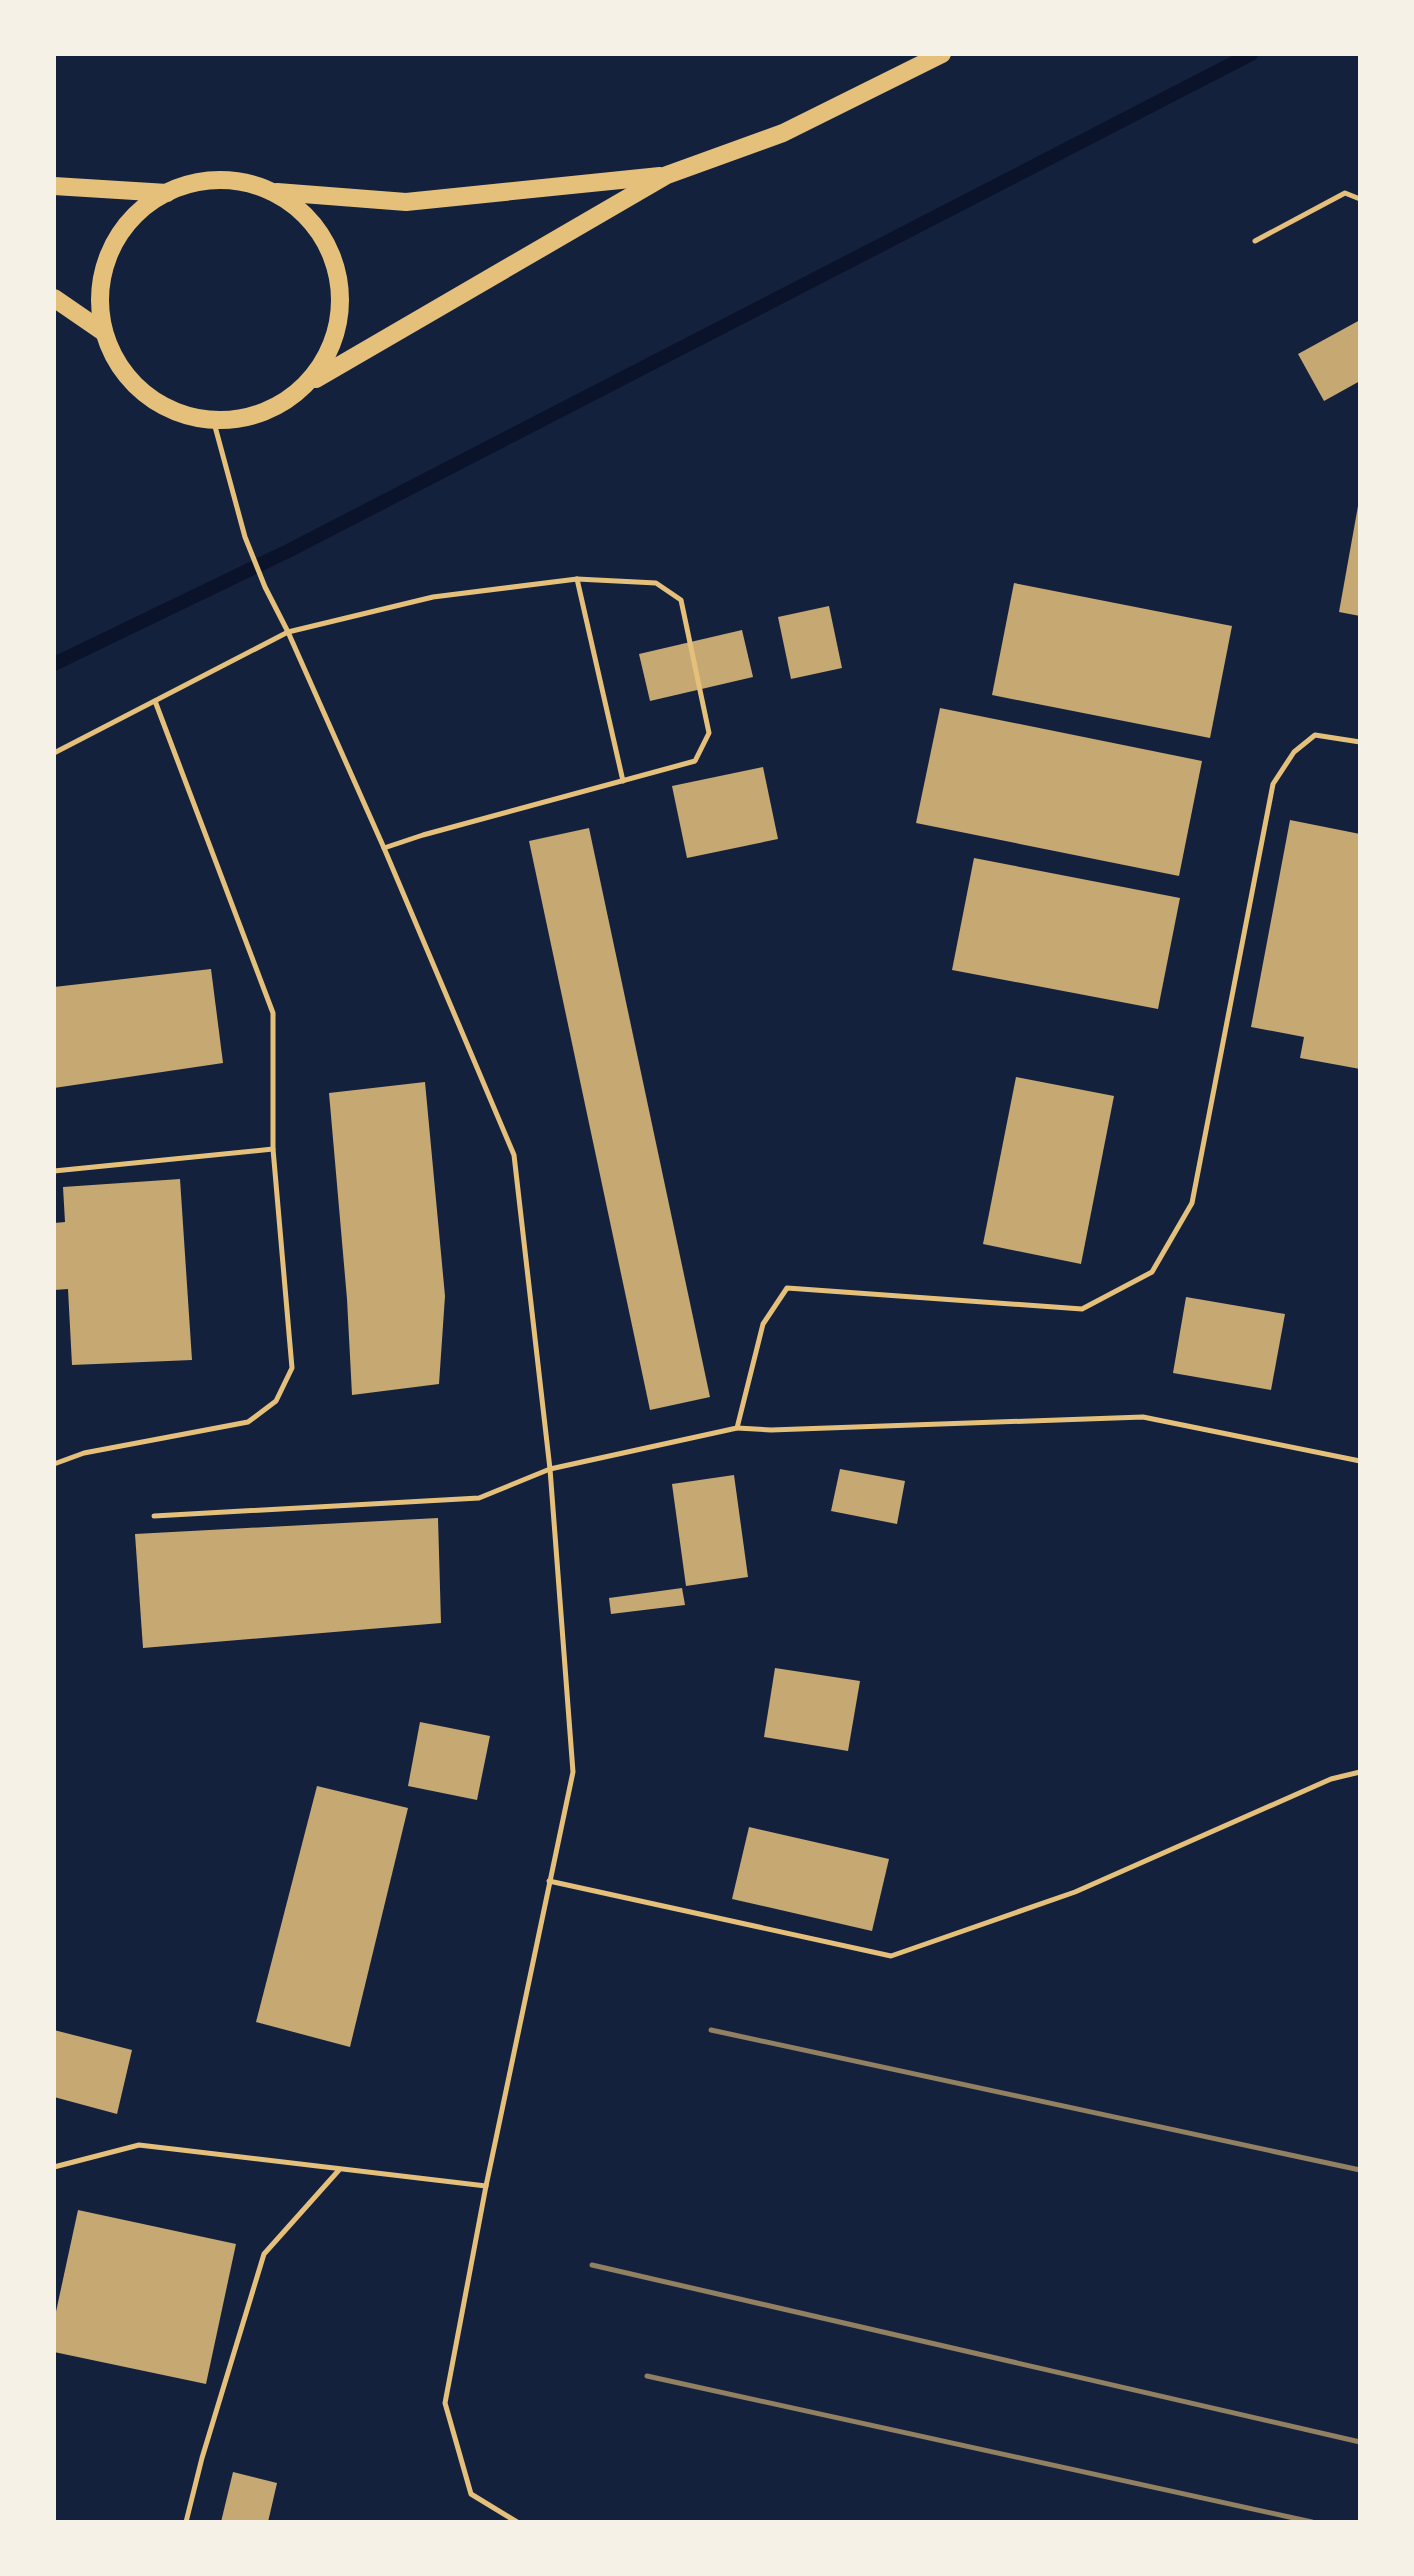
<svg xmlns="http://www.w3.org/2000/svg" width="1414" height="2576" font-family="Lato,sans-serif">
  <rect width="100%" height="100%" fill="#14213d"/>
  <g fill="none" stroke-linecap="round" stroke-linejoin="round">
    <!-- stream -->
    <polyline stroke="#0b132b" stroke-width="14" points="54,664 290,550 1251,54"/>
  </g>
  <!-- building -->
  <g fill="#c6a872">
    <polygon points="1360,320 1360,381 1324,401 1298,354"/>
    <polygon points="1358,506 1360,506 1360,616 1339,612"/>
    <polygon points="1014,583 1232,626 1210,738 992,695"/>
    <polygon points="829,606 842,668 791,679 778,617"/>
    <polygon points="742,630 753,677 650,701 639,654"/>
    <polygon points="940,708 1202,761 1179,876 916,823"/>
    <polygon points="763,767 778,839 687,858 672,786"/>
    <polygon points="1290,820 1360,834 1360,1069 1300,1058 1304,1037 1251,1027"/>
    <polygon points="589,828 710,1397 650,1410 529,841"/>
    <polygon points="974,858 1180,898 1158,1009 952,970"/>
    <polygon points="211,969 223,1063 54,1088 54,987"/>
    <polygon points="1016,1077 1114,1096 1081,1264 983,1244"/>
    <polygon points="425,1082 445,1296 439,1384 352,1395 347,1299 329,1093"/>
    <polygon points="180,1179 192,1360 72,1365 68,1289 54,1290 54,1223 65,1222 63,1187"/>
    <polygon points="1186,1297 1285,1314 1271,1390 1173,1373"/>
    <polygon points="840,1469 905,1481 897,1524 831,1511"/>
    <polygon points="734,1475 748,1577 686,1586 672,1484"/>
    <polygon points="438,1518 441,1623 143,1648 135,1534"/>
    <polygon points="682,1588 685,1605 611,1614 609,1598"/>
    <polygon points="775,1668 860,1681 848,1751 764,1737"/>
    <polygon points="420,1722 490,1736 477,1800 408,1786"/>
    <polygon points="317,1786 408,1808 350,2047 256,2022"/>
    <polygon points="749,1827 889,1859 872,1931 732,1899"/>
    <polygon points="54,2030 132,2050 117,2114 54,2097"/>
    <polygon points="78,2210 236,2244 206,2384 54,2352 54,2321"/>
    <polygon points="233,2472 277,2483 268,2522 221,2522"/>
  </g>
  <g fill="none" stroke-linecap="round" stroke-linejoin="round">
    <!-- service -->
    <g stroke="#e5c07b" stroke-width="5">
      <polyline points="1255,241 1345,193 1360,199"/>
      <polyline points="213,419 245,537 265,587 288,632 384,848 514,1155 550,1469 573,1772 486,2186 445,2403 471,2494 517,2522"/>
      <polyline points="577,579 623,781"/>
      <polyline points="54,753 288,632 433,597 577,579 656,583 681,600 709,733 695,761 423,835 384,848"/>
      <polyline points="54,1171 273,1149"/>
      <polyline points="737,1428 771,1430 1143,1417 1360,1461"/>
      <polyline points="54,1464 84,1453 248,1422 276,1401 292,1368 273,1149 273,1013 155,701"/>
      <polyline points="154,1516 479,1498 550,1469 737,1428 763,1324 787,1288 1082,1309 1152,1272 1192,1203 1273,784 1294,752 1315,735 1360,742"/>
      <polyline points="549,1881 891,1956 1075,1892 1331,1779 1360,1772"/>
      <polyline points="54,2167 139,2145 486,2186"/>
      <polyline points="186,2522 202,2458 264,2254 339,2170"/>
    </g>
    <!-- primary -->
    <g stroke="#e5c07b" stroke-width="18">
      <circle cx="220" cy="300" r="120"/>
      <polyline points="54,186 167,193"/>
      <polyline points="277,192 406,202 660,176"/>
      <polyline points="54,298 102,331"/>
      <polyline points="316,379 667,175 783,133 942,54"/>
    </g>
    <!-- rail -->
    <g stroke="#918062" stroke-width="5">
      <polyline points="711,2030 1360,2170"/>
      <polyline points="592,2265 1360,2442"/>
      <polyline points="647,2376 1312,2522"/>
    </g>
  </g>
  <!-- border -->
  <rect width="1414" height="2576" fill="none" stroke="#f6f1e7" stroke-width="112"/>
</svg>
